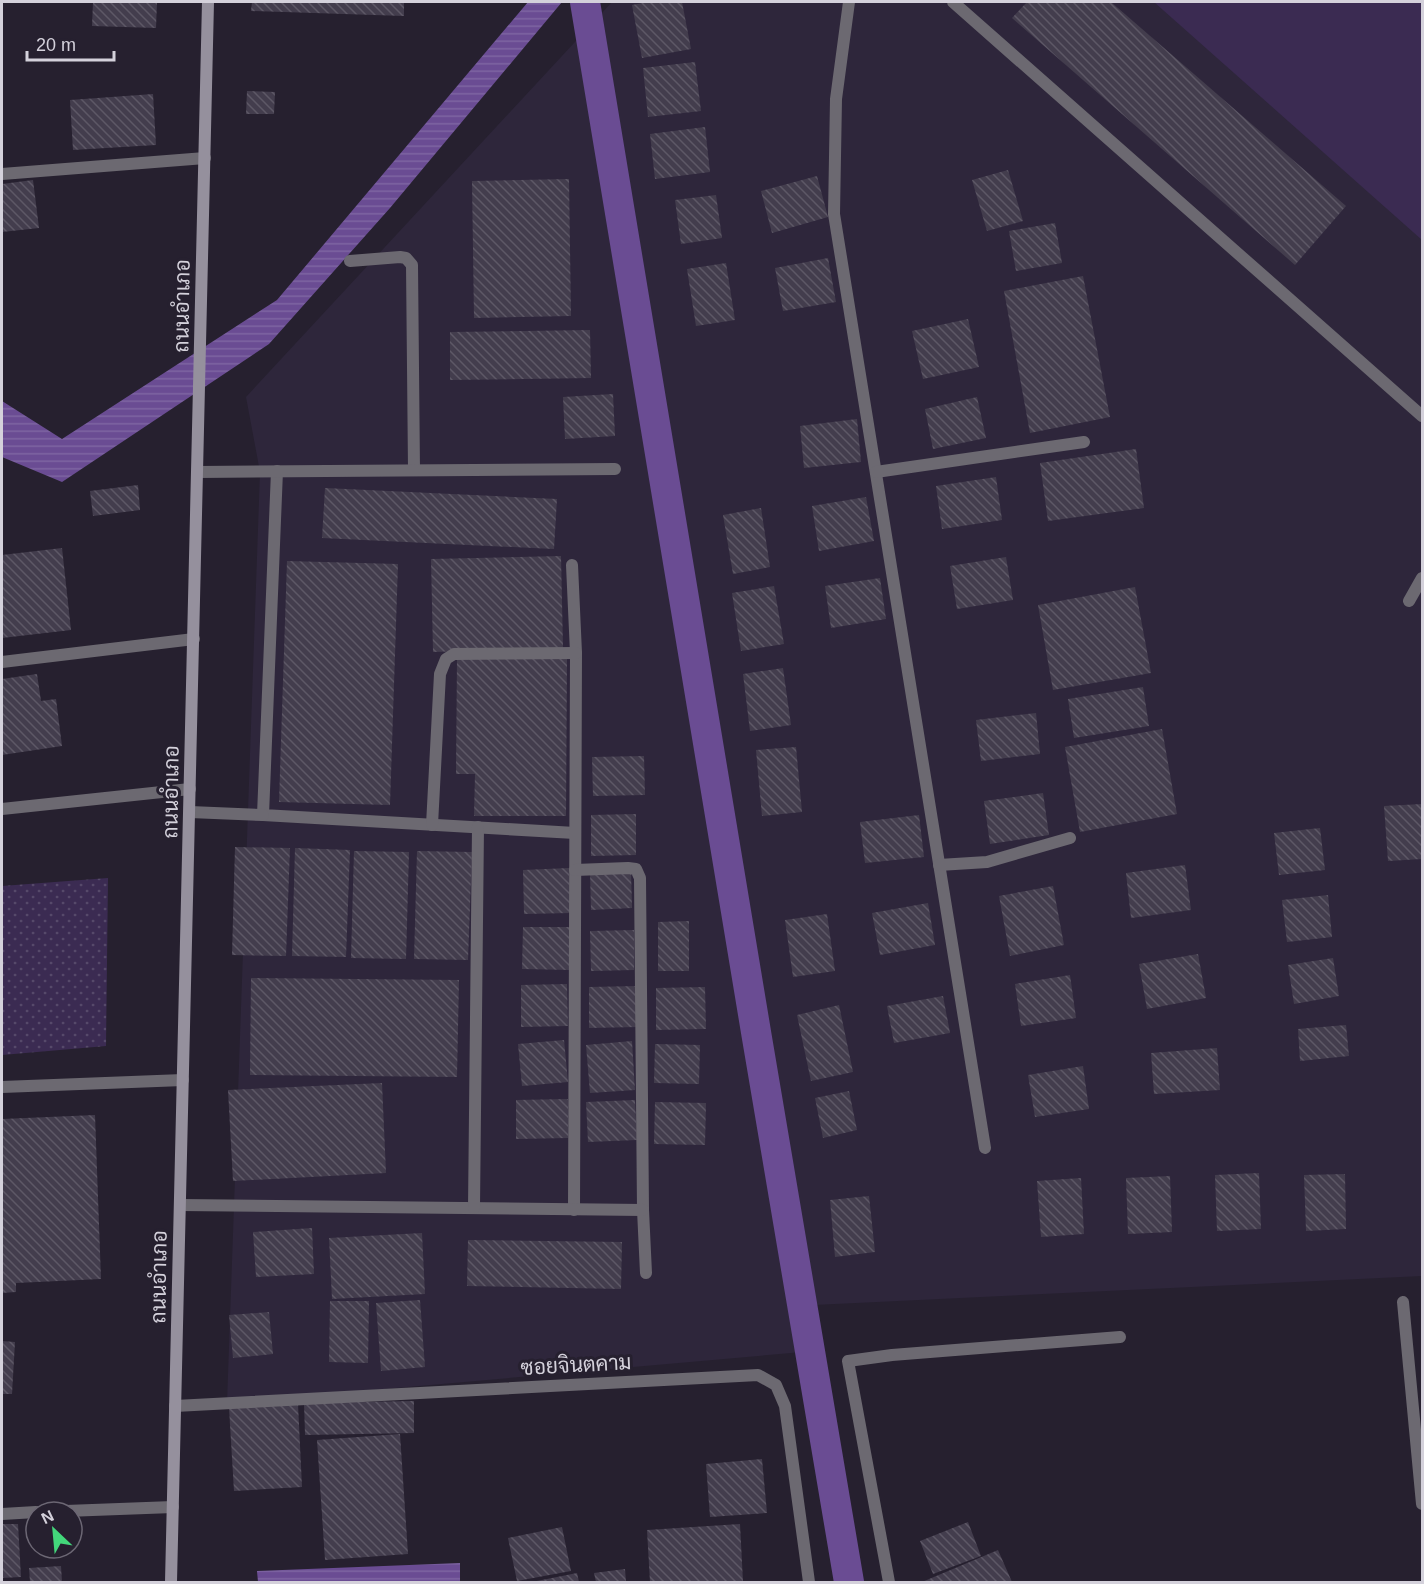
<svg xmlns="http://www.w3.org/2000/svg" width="1424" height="1584" font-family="Arial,Sarabun,sans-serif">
  <defs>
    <pattern id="grass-dots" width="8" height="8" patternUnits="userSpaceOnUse" patternTransform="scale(1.5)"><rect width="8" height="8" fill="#3b2b52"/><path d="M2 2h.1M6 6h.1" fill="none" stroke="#56496a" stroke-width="1.8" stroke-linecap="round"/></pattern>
    <pattern id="water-rules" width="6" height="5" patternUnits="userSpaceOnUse" patternTransform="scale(1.5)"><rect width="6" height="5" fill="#6a4c93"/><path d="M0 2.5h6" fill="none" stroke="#7e65a2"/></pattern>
    <pattern id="building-back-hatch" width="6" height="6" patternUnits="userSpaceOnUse" patternTransform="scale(1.5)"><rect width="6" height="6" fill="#433d4d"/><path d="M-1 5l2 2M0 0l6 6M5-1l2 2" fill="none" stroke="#5d5866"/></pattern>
  </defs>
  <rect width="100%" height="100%" fill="#26202f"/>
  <!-- built -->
  <polygon fill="#2e263b" points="612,2 1422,2 1422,1276 814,1305 814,1351 227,1403 260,472 246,397"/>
  <!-- grass -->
  <polygon fill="url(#grass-dots)" points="108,878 106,1046 2,1055 2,886"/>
  <!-- pitch -->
  <polygon fill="#3b2b52" points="1154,2 1422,2 1422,240"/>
  <!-- water -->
  <g fill="url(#water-rules)">
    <polygon points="528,2 562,2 390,208 269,344 62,482 2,457 2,401 62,439 277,300"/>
    <polygon points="460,1563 460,1582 258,1582 257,1571"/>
  </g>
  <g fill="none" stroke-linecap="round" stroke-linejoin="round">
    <!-- canal -->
    <path stroke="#6a4c93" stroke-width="30" d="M585,2C676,528 757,1056 849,1582"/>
  </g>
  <!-- building -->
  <g fill="url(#building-back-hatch)">
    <polygon points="93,2 157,2 156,28 92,26"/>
    <polygon points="252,2 404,2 404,16 251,11"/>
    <polygon points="648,2 682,2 691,49 642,58 632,5"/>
    <polygon points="1027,2 1111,2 1346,206 1295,265 1012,18"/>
    <polygon points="695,62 701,111 648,117 643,68"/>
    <polygon points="247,91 275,92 274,114 246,114"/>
    <polygon points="153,94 156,145 73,150 70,100"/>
    <polygon points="705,127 710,172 655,179 650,134"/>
    <polygon points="1008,170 1023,221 987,231 972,180"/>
    <polygon points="817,176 828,217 772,233 761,191"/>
    <polygon points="569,179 571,316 474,318 472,181"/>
    <polygon points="33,180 39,228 2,232 2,184"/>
    <polygon points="716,195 722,238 681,244 675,200"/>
    <polygon points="1055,223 1062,263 1016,271 1009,231"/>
    <polygon points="828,258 836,302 783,311 775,268"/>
    <polygon points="726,263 735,320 696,326 687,269"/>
    <polygon points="1083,276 1110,417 1030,433 1004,291"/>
    <polygon points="968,319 979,367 923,379 912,331"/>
    <polygon points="590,330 591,378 450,380 450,332"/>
    <polygon points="613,394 615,436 565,439 563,397"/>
    <polygon points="977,397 986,438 933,449 925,409"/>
    <polygon points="857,419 861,462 804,468 800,426"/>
    <polygon points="1136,449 1144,508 1048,521 1040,463"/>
    <polygon points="996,477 1002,520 942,529 936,486"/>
    <polygon points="138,485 140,510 93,516 90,491"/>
    <polygon points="325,488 557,499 554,549 322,538"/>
    <polygon points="866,497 874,541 819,551 812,506"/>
    <polygon points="761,508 770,567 733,574 723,515"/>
    <polygon points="62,548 71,630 2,638 2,555"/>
    <polygon points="561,556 563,648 433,652 431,559"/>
    <polygon points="1006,557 1013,600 957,609 950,566"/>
    <polygon points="287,561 398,564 390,805 279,802"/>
    <polygon points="880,578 886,619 831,628 825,586"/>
    <polygon points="774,586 784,644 741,651 732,593"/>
    <polygon points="1135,587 1151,673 1053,690 1038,605"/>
    <polygon points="457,658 567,659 566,816 474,816 475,774 456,774"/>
    <polygon points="783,668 791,725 750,731 743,674"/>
    <polygon points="37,674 41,701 56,699 62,746 2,755 2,679"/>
    <polygon points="1143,687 1149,726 1074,738 1068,699"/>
    <polygon points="1036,713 1040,754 981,761 976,720"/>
    <polygon points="1162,729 1177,814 1080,832 1065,747"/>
    <polygon points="796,747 802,812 762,816 756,750"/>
    <polygon points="644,756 645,795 593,796 592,757"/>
    <polygon points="1043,793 1049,835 990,844 984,801"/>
    <polygon points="1422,804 1422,859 1388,861 1384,806"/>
    <polygon points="636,814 636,855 591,856 591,815"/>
    <polygon points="919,815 924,857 865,863 860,822"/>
    <polygon points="1320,828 1325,870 1279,875 1274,833"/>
    <polygon points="235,847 290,848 286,956 232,955"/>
    <polygon points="295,848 350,850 346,957 292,956"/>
    <polygon points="354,851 409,852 406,959 351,958"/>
    <polygon points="417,851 472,852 468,960 414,959"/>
    <polygon points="1185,865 1191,910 1131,918 1126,873"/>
    <polygon points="569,868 571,913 524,914 523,870"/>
    <polygon points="631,871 632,908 591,910 590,872"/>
    <polygon points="1053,886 1064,945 1010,956 999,896"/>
    <polygon points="1328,895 1332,937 1287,942 1282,900"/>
    <polygon points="928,903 935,945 880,955 872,913"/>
    <polygon points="827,914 835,971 793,977 785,920"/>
    <polygon points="689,921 689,971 658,971 658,922"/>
    <polygon points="523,927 571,927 570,970 522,969"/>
    <polygon points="634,930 634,970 591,971 590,931"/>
    <polygon points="1198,954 1206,998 1147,1009 1139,964"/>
    <polygon points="1333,958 1339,996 1294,1004 1288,965"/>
    <polygon points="1070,975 1076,1018 1021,1026 1015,984"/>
    <polygon points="251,978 459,980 457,1077 250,1075"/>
    <polygon points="567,984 568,1026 521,1027 521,985"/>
    <polygon points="637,986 638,1027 589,1028 589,987"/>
    <polygon points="705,987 706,1029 656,1030 656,988"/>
    <polygon points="943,996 950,1033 894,1043 887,1006"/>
    <polygon points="839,1005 853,1072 811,1081 797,1015"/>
    <polygon points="1346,1025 1349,1056 1300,1061 1298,1029"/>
    <polygon points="564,1040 568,1082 522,1086 518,1044"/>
    <polygon points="632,1041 635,1090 590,1093 586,1045"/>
    <polygon points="655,1044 700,1045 699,1084 654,1083"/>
    <polygon points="1217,1048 1220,1090 1154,1094 1151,1053"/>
    <polygon points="1083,1066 1089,1109 1035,1117 1028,1075"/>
    <polygon points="382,1083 386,1173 233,1181 228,1090"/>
    <polygon points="849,1091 857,1130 823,1138 815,1098"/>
    <polygon points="568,1099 568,1138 516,1139 516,1100"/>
    <polygon points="635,1100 637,1140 588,1142 586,1102"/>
    <polygon points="655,1102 706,1103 705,1145 654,1144"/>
    <polygon points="95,1115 101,1279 16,1283 16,1292 2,1293 2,1119"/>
    <polygon points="1259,1173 1261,1229 1217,1231 1215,1175"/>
    <polygon points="1345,1174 1346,1229 1306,1231 1304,1175"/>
    <polygon points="1170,1176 1172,1232 1128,1234 1126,1178"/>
    <polygon points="1081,1178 1084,1234 1041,1237 1037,1181"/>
    <polygon points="869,1196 875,1252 835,1257 830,1200"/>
    <polygon points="312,1228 314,1274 256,1277 253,1232"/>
    <polygon points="422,1233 425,1294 332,1299 329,1238"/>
    <polygon points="468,1240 622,1242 621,1289 467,1286"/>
    <polygon points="420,1300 425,1367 381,1371 376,1303"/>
    <polygon points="330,1301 369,1301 368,1363 329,1362"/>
    <polygon points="269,1312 273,1354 233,1358 229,1315"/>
    <polygon points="2,1341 15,1342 12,1394 2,1394"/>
    <polygon points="414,1401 414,1433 305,1435 304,1403"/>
    <polygon points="298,1404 302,1487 234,1491 229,1408"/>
    <polygon points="400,1434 408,1554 325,1560 317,1440"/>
    <polygon points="762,1459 767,1513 710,1517 706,1464"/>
    <polygon points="968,1522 981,1556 933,1574 920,1541"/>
    <polygon points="2,1524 18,1524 21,1577 2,1578"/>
    <polygon points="740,1524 743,1582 650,1582 647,1530"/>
    <polygon points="562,1527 571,1571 517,1581 508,1538"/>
    <polygon points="998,1550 1012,1582 922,1582"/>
    <polygon points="61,1566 62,1582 30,1582 29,1568"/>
    <polygon points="625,1569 626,1582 596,1582 594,1573"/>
    <polygon points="577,1573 579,1582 537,1582 537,1581"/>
  </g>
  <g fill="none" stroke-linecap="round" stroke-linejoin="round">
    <!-- lane -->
    <g stroke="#6c6971" stroke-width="12">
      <polyline points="849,2 836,99 834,214 985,1148"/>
      <polyline points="953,2 1422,416"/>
      <polyline points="350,261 400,257 406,258 412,265 414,470"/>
      <polyline points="277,471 263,815 575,833"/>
      <polyline points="198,472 615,469"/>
      <polyline points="876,472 1084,442"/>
      <polyline points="572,565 576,653 574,1210"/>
      <polyline points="1409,601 1422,578"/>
      <polyline points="190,812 263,815"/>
      <polyline points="432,825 440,674 446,659 454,654 576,653"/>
      <polyline points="939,865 987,862 1070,838"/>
      <polyline points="575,870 628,868 636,869 640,878 643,1210 646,1273"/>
      <polyline points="180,1205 643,1210"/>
      <polyline points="474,1208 478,827"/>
    </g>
    <!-- street -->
    <g stroke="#6c6971" stroke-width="12">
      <polyline points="2,174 205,158"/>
      <polyline points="2,662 194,639"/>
      <polyline points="2,809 190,789"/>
      <polyline points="2,1087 183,1080"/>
      <polyline points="1403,1302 1422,1504"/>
      <polyline points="175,1406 758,1375 776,1385 785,1406 809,1582"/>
      <polyline points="39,1512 173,1507"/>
      <polyline points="2,1514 36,1512"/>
      <polyline points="889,1582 848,1361 892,1355 1120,1337"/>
    </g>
    <!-- secondary -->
    <polyline stroke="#95909d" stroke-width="12" points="171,1582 208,2"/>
  </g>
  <g text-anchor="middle" stroke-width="6" stroke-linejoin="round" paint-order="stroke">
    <!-- street labels -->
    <g font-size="21" fill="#d4d1db" stroke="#26202f">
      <text transform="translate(182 306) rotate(-89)" y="7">ถนนอำเภอ</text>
      <text transform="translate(171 792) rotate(-89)" y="7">ถนนอำเภอ</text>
      <text transform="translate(159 1277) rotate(-89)" y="7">ถนนอำเภอ</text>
      <text transform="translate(576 1365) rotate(-3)" y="7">ซอยจินตคาม</text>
    </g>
  </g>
  <!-- border -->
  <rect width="1424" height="1584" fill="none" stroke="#d4d1db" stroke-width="6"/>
  <!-- north arrow -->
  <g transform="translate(54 1530) rotate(334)"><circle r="28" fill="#26202f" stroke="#6c6774" stroke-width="1.5"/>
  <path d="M0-4.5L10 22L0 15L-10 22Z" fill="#43d77b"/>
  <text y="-9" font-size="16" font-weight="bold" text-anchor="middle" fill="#d4d1db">N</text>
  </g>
  <!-- scale -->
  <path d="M27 51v9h87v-9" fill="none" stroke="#d4d1db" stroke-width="3"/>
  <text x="36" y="51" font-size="18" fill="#d4d1db" stroke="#26202f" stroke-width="4.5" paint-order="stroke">20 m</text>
</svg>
